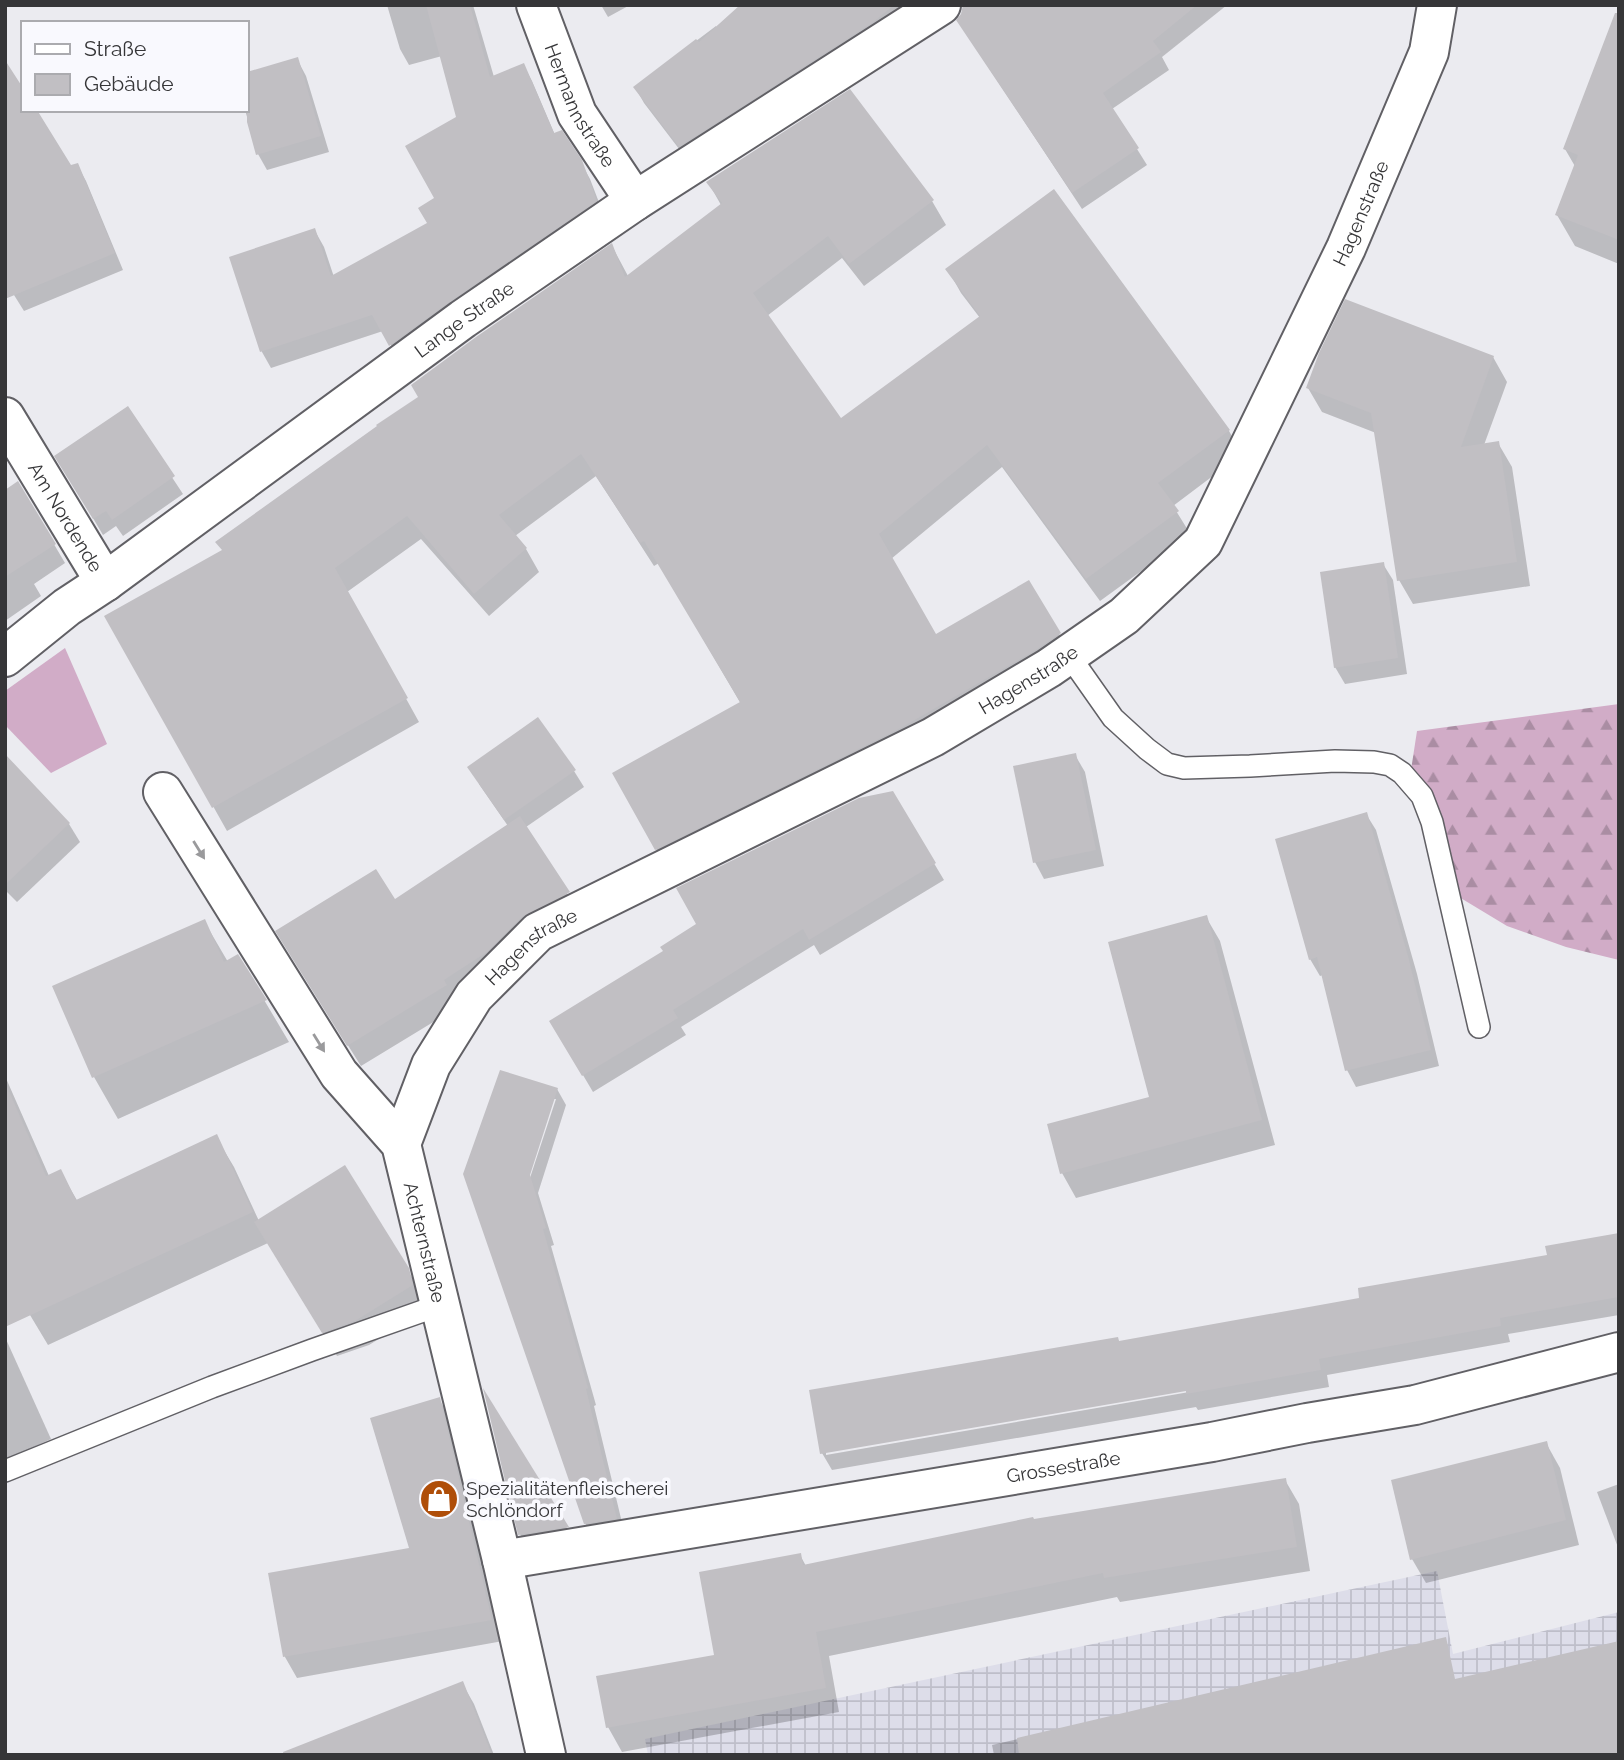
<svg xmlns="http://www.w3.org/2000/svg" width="1624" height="1760" font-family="Raleway,sans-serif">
  <defs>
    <pattern id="industrial-grid" width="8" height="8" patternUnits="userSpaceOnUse" patternTransform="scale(1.75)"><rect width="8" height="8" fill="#dddde9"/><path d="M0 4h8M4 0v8" fill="none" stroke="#bebec9"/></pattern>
    <pattern id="forest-firs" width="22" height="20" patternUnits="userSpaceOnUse" patternTransform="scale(1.75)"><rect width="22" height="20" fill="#d1acc7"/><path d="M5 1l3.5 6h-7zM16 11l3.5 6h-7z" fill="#aa8da3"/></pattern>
  </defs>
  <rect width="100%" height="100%" fill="#ebebf0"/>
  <!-- industrial -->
  <polygon fill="url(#industrial-grid)" points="1437,1571 1453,1654 1619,1612 1619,1755 648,1755 645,1739"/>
  <!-- grass -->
  <polygon fill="#d1acc7" points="65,648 107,744 51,773 5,725 5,691"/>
  <!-- forest -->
  <polygon fill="url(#forest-firs)" points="1619,704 1619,960 1566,947 1507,926 1459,897 1409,783 1417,731"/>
  <!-- shadow -->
  <g fill="#0003" fill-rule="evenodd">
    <polygon points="387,5 473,5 494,77 523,65 532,81 555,135 580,161 590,179 605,218 400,361 383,331 271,368 262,352 231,258 315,231 324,247 334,277 428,224 437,199 458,118 442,56 409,65 400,49"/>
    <polygon points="601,5 630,5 608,17"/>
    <polygon points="743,5 924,5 689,162 644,103 635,87 716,26 717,28"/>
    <polygon points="1023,5 1227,5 1162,57 1169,70 1112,109 1147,165 1082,209 981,56"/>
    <polygon points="1619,50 1619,264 1575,246 1557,215 1576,168 1565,149"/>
    <polygon points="297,59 306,76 329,152 267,170 258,154 245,110 247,110 247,74"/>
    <polygon points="849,92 932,201 946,225 864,286 842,258 767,316 841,420 980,318 961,293 948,270 1054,191 1229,431 1242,454 1173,506 1191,535 1100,601 1002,467 891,559 935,636 1028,582 1073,657 670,872 656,849 741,704 659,563 654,566 596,476 515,536 526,549 539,572 489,616 421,539 347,592 419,722 227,831 107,617 223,551 612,246 628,276 721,205 708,182"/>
    <polygon points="23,110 70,168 77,165 86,181 123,270 24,311 14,295"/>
    <polygon points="1493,357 1507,382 1484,445 1498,443 1512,467 1530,586 1413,604 1399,580 1376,433 1322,412 1308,388"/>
    <polygon points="127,409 183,494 123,536 116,526 103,535 57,457"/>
    <polygon points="18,483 65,563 34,584 41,596 5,621 5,489 7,491"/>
    <polygon points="1383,564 1393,580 1407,674 1345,684 1335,667"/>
    <polygon points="1075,755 1085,772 1104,866 1044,879 1035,862"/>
    <polygon points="5,756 69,824 80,842 17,902 5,890"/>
    <polygon points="574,771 584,787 526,827 580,914 458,1007 361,1066 290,953 394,901 508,826 479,784"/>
    <polygon points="892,793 944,880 820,955 814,945 681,1027 686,1035 593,1092 551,1021 665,952"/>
    <polygon points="1366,814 1376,830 1417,974 1439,1066 1356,1087 1347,1070 1323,975 1320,976 1310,959"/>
    <polygon points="1206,917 1220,941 1275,1145 1076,1198 1062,1173 1151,1098"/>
    <polygon points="204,921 228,962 238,956 289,1042 118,1119 94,1077"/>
    <polygon points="5,1076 49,1176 60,1171 78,1202 216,1137 234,1167 259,1221 407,1269 422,1294 426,1310 369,1345 337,1356 268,1243 48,1345 30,1315 5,1261"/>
    <path d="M557,1089L566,1105L538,1193L554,1245L551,1246L596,1405L594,1406L625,1535L595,1540L585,1523L465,1174ZM552,1099H556L528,1184L525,1183Z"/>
    <path d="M1619,1235V1315L1508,1334L1510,1342L1327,1375L1329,1387L1198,1410L1196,1407L832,1470L822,1453L811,1392L1117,1339L1120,1342L1361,1300L1360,1289L1549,1256L1547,1248ZM1194,1387L1195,1391L826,1455V1451Z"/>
    <polygon points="5,1337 51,1439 5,1460"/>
    <polygon points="487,1398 567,1528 576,1543 530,1551 520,1534"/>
    <polygon points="439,1399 451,1420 503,1641 297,1678 285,1657 270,1574 411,1549"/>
    <polygon points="1546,1443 1560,1468 1579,1545 1426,1583 1412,1559"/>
    <polygon points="1285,1480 1299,1504 1310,1571 1120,1602 1117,1597 829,1656 839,1712 622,1752 608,1727 717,1657 800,1555 806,1566 1033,1521"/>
    <polygon points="1619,1484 1619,1550 1597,1492"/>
    <polygon points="1336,1665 1619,1755 994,1755 992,1745"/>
    <polygon points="462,1683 474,1704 494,1755 319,1755"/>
  </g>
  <!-- building -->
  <g fill="#c1bfc3">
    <polygon points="426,5 470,5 490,77 524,63 554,133 562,130 582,160 597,201 451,301 389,346 372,315 260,352 229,257 315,228 331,276 427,223 418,208 434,198 405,146 456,117"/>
    <polygon points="740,5 894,5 872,23 679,147 633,87 696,39 699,42"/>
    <polygon points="963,5 1197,5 1153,41 1161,52 1103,93 1139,148 1072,193 956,20 961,14"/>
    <polygon points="1615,13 1619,13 1619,240 1555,215 1578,155 1563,149"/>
    <polygon points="298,57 321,136 256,155 247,122 247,72"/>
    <polygon points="5,60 23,88 23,110 37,110 71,165 78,163 115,253 5,299"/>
    <polygon points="850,89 934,200 849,264 828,236 753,293 841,418 980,316 945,269 1054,189 1230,430 1158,483 1179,511 1086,579 987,445 879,534 936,634 1029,580 1061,633 1034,651 899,729 655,850 612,773 740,702 644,541 640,543 581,454 499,515 527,548 474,594 407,516 335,568 408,698 212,808 104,616 222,550 215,542 377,426 376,425 418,397 411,385 476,337 612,243 625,277 722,203 706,182"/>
    <polygon points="1345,299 1494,356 1461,447 1499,441 1517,562 1397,581 1371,413 1306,388 1319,353"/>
    <polygon points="128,406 175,476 112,520 106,511 93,519 54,456"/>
    <polygon points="18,481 56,544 5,577 5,490"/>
    <polygon points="1384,562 1398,658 1334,668 1320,572"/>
    <polygon points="538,717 576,770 504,820 467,767"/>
    <polygon points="1076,753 1096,850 1033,863 1013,766"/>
    <polygon points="5,754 70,823 5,885"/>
    <polygon points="893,791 936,863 809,940 803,929 673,1010 678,1018 582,1076 549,1021 663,951 660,947 696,924 676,888 859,798"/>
    <polygon points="1367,812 1408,956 1431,1050 1345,1071 1317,957 1309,960 1275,839"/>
    <polygon points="520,816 570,892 523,916 487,952 444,980 447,985 347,1046 275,931 376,869 395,899"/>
    <polygon points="1207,915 1262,1120 1060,1174 1047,1124 1149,1097 1108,942"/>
    <polygon points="205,919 224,962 238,954 267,1000 92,1078 52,986"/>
    <polygon points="500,1070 558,1088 530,1175 546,1228 543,1229 588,1388 586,1389 617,1519 584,1524 463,1174"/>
    <polygon points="5,1082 46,1176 61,1169 76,1200 217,1134 253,1212 5,1327"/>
    <polygon points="345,1165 409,1268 413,1285 355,1321 322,1333 254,1222"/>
    <polygon points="1619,1233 1619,1297 1500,1318 1501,1326 1319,1359 1321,1370 1186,1394 1186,1391 820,1454 809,1390 1118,1337 1119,1341 1359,1298 1358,1288 1547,1255 1545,1246"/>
    <polygon points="483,1388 569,1527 518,1535"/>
    <polygon points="440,1397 492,1620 283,1657 268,1573 409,1548 370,1418"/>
    <polygon points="1547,1441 1566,1520 1410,1560 1391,1480"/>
    <polygon points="1286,1478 1297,1547 1104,1578 1103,1573 816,1632 826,1688 606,1728 596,1676 714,1655 699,1572 801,1553 803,1565 1033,1517 1034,1519"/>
    <polygon points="1446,1637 1455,1679 1619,1641 1619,1755 1019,1755 1017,1738"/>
    <polygon points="463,1681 492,1755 284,1755 283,1752"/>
  </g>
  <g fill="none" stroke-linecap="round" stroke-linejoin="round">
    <defs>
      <g id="lane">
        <polyline points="1068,654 1113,718 1147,749 1167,764 1184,768 1250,766 1335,761 1374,762 1390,765 1402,773 1422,796 1432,822 1479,1027"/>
        <polyline points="5,1471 212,1387 312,1350 440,1305"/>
      </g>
      <g id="street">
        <path id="s1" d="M536,5L577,114L635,201"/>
        <path id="s2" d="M5,417L105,582"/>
        <path id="s3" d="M5,657L67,607L105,582L463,319L635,201L941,5"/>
        <path id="s4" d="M163,792L339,1074L401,1144L502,1560L546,1755"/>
        <path id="s5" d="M401,1144L431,1065L474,996L538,932L933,737L1049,668L1124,616L1203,542L1346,248L1429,52L1437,5"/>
        <path id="s6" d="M502,1560L1212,1442L1307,1423L1415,1405L1619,1352"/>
      </g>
    </defs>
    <!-- lane casing -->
    <use href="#lane" stroke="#616065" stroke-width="24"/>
    <!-- street casing -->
    <use href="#street" stroke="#616065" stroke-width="42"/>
    <!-- lane -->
    <use href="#lane" stroke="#fff" stroke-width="21"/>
    <!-- street -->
    <use href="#street" stroke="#fff" stroke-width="38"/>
  </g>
  <!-- one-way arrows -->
  <defs><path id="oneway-solid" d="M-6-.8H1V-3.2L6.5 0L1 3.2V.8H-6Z" transform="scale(1.75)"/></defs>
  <g fill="#9a9a9c">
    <use href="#oneway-solid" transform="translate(199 850) rotate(58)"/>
    <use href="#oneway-solid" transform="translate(319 1043) rotate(58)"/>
  </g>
  <!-- icons -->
  <defs>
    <symbol id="shop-disc" viewBox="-11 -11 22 22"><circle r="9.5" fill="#af4e09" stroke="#f9f9fe"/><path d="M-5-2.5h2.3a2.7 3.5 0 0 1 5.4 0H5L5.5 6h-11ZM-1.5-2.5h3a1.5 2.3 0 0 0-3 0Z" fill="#fff"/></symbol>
  </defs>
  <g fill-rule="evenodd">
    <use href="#shop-disc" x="417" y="1477" width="44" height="44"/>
  </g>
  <g text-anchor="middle" stroke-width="7" stroke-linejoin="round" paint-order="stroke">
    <!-- street labels -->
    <g font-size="19" fill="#363638" stroke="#f9f9fe">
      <text dy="7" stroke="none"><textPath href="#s1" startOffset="110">Hermannstraße</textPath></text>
      <text dy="7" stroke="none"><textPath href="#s5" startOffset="1396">Hagenstraße</textPath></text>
      <text dy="7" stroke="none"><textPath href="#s3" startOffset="570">Lange Straße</textPath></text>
      <text dy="7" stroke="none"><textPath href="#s2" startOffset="117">Am Nordende</textPath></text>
      <text dy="7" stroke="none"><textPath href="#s5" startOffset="808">Hagenstraße</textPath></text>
      <text dy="7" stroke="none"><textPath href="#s5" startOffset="242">Hagenstraße</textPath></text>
      <text dy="7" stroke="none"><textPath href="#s4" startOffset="527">Achternstraße</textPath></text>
      <text dy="7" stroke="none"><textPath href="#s6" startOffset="569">Grossestraße</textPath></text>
    </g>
    <!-- poi labels -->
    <g font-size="19" fill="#363638" stroke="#f9f9fe" text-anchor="start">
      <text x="466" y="1495">Spezialitätenfleischerei<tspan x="466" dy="22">Schlöndorf</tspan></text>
    </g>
  </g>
  <!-- border -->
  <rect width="1624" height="1760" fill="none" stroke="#363638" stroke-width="14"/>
  <!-- legend -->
  <rect x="21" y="21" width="228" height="91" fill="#f9f9fe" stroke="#ababaf" stroke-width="2"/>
  <rect x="35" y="44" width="35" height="10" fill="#ffffff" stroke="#ababaf" stroke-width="2"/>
  <text x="84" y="56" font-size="21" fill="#363638">Straße</text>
  <rect x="35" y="74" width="35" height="21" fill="#c1bfc3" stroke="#ababaf" stroke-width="2"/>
  <text x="84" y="91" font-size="21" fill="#363638">Gebäude</text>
</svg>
